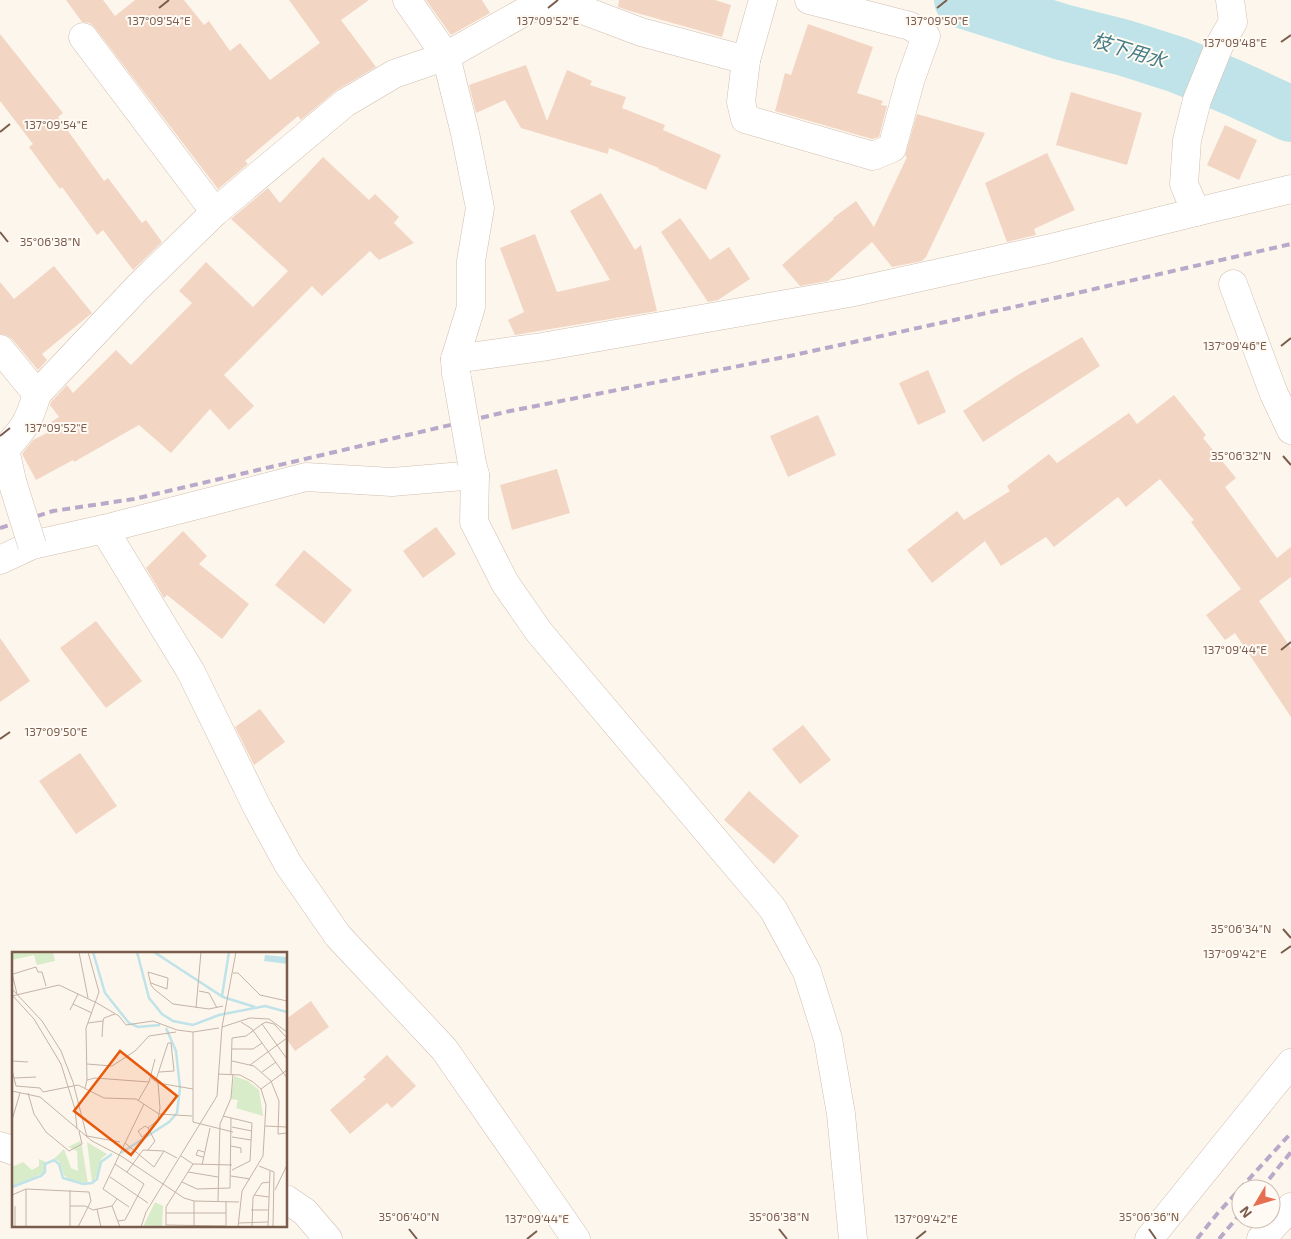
<svg xmlns="http://www.w3.org/2000/svg" width="1291" height="1239" font-family="'Exo 2','Noto Sans JP',sans-serif">
  <rect width="100%" height="100%" fill="#fdf6ec"/>
  <g fill="none" stroke-linecap="round" stroke-linejoin="round">
    <!-- river -->
    <polyline stroke="#bfe3e8" stroke-width="56" points="962,0 1062,32 1125,48 1178,65 1234,88 1291,114"/>
  </g>
  <!-- building -->
  <g fill="#f3d5c3">
    <polygon points="66,0 103,0 115,16 135,0 184,0 204,25 209,21 230,51 240,43 270,80 320,43 289,0 369,0 341,20 376,67 337,90 301,120 298,116 245,161 248,164 218,189 95,28 90,23 82,22"/>
    <polygon points="426,0 482,0 490,13 451,35"/>
    <polygon points="619,0 715,0 731,5 722,37 630,11 618,7"/>
    <polygon points="808,24 873,47 857,93 883,101 881,105 887,106 879,137 872,139 775,111 785,73 791,75"/>
    <polygon points="0,34 63,113 58,117 104,181 108,178 142,223 146,220 162,242 133,270 103,230 97,235 62,187 60,189 29,147 33,144 0,101"/>
    <polygon points="526,65 547,121 567,70 592,81 590,85 626,97 622,108 665,125 663,130 721,155 706,190 658,169 659,168 609,148 608,154 521,128 505,100 476,113 469,85"/>
    <polygon points="1071,92 1142,113 1127,165 1056,145"/>
    <polygon points="917,114 985,133 926,257 922,261 892,267 872,242 828,281 800,286 782,265 834,219 833,218 856,201 874,227 907,157 905,156"/>
    <polygon points="1225,125 1257,140 1239,180 1207,165"/>
    <polygon points="1047,153 1075,210 1034,229 1036,235 1007,242 985,183"/>
    <polygon points="323,157 369,200 375,194 399,217 394,223 414,243 379,260 370,251 322,296 312,286 224,375 254,406 229,430 210,409 171,453 139,425 74,462 73,460 36,480 22,454 33,440 55,429 51,422 59,417 50,405 51,402 67,385 73,393 116,350 131,365 192,303 179,291 206,262 253,307 288,271 231,219 268,188 280,203"/>
    <polygon points="601,193 635,250 641,245 657,311 515,335 508,320 524,312 500,248 535,234 557,292 610,280 570,211"/>
    <polygon points="680,218 710,260 729,247 750,279 718,300 708,302 661,232"/>
    <polygon points="54,266 92,313 42,354 47,360 38,370 12,339 6,335 0,334 0,282 14,299"/>
    <polygon points="1082,337 1100,366 983,442 963,411 1016,376"/>
    <polygon points="928,370 946,412 918,425 899,383"/>
    <polygon points="1174,395 1206,435 1203,438 1236,478 1225,487 1277,558 1291,547 1291,577 1259,601 1291,648 1291,717 1235,633 1225,640 1206,615 1241,589 1191,522 1194,520 1160,479 1126,507 1118,497 1054,547 1046,537 1001,566 985,541 932,583 907,550 957,511 964,520 1010,491 1007,486 1049,454 1057,463 1129,413 1137,424"/>
    <polygon points="818,415 836,455 788,477 770,436"/>
    <polygon points="557,469 570,513 512,530 500,485"/>
    <polygon points="436,527 456,554 423,578 403,551"/>
    <polygon points="183,531 207,556 199,564 249,604 222,639 167,595 164,598 146,568"/>
    <polygon points="304,550 352,590 324,624 275,585"/>
    <polygon points="96,621 142,681 106,708 60,648"/>
    <polygon points="0,638 30,681 0,702"/>
    <polygon points="260,709 285,742 254,765 235,727"/>
    <polygon points="803,725 831,760 800,784 772,749"/>
    <polygon points="80,753 117,806 76,834 39,781"/>
    <polygon points="749,791 799,836 774,864 724,820"/>
    <polygon points="311,1001 329,1027 295,1051 286,1038 286,1019"/>
    <polygon points="387,1055 416,1086 392,1108 387,1103 350,1134 330,1110 366,1079 363,1077"/>
  </g>
  <g fill="none" stroke-linecap="round" stroke-linejoin="round">
    <defs>
      <g id="minor">
        <polyline points="407,0 446,56 465,133 480,208 471,261 471,307 455,359 456,374"/>
        <polyline points="83,37 215,212"/>
        <polyline points="746,60 741,102 745,119 873,156 892,148 910,81 926,36 910,26 809,0"/>
        <polyline points="1196,212 1291,189"/>
        <polyline points="1233,284 1274,394 1291,430"/>
        <polyline points="0,349 37,394"/>
        <polyline points="455,359 542,347 849,293 1047,249 1196,212 1184,184 1187,140 1197,100 1219,46 1233,22 1230,0"/>
        <polyline points="472,463 475,475 474,522 505,583 539,632 773,909 807,972 828,1039 841,1114 853,1239"/>
        <path d="M12,481L5,449C24,429 29,421 37,394L138,287L215,212L345,103L394,74L446,56L531,8L572,6L641,32L746,60L763,0"/>
        <polyline points="104,529 306,477 392,482 475,475"/>
        <polyline points="0,560 32,545 104,529 191,672 258,809 288,864 338,936 444,1049 576,1239"/>
        <polyline points="0,1146 14,1151"/>
        <polyline points="286,1199 305,1212 328,1239"/>
        <polyline points="1149,1239 1291,1063"/>
        <polyline points="1261,1239 1291,1207"/>
      </g>
    </defs>
    <!-- minor casing -->
    <use href="#minor" stroke="#d1beb0" stroke-width="29"/>
    <!-- minor -->
    <use href="#minor" stroke="#fff" stroke-width="28"/>
    <!-- rail -->
    <g stroke="#b9a8c9" stroke-width="4" stroke-dasharray="8 5" stroke-linecap="butt">
      <polyline points="0,528 53,511 134,499 510,411 785,357 1055,298 1291,244"/>
      <polyline points="1261,1189 1291,1152"/>
      <polyline points="1197,1239 1217,1214 1291,1133"/>
      <polyline points="1219,1239 1241,1213"/>
    </g>
    <defs>
      <g id="minor-bridge">
        <polyline points="457,378 472,463"/>
        <polyline points="12,481 32,545"/>
      </g>
    </defs>
    <!-- minor-bridge casing -->
    <use href="#minor-bridge" stroke="#d1beb0" stroke-width="29" stroke-linecap="butt"/>
    <!-- minor-bridge -->
    <use href="#minor-bridge" stroke="#fff" stroke-width="28"/>
  </g>
  <!-- ticks -->
  <path fill="none" stroke="#7a5c4d" stroke-width="2" d="M159,8L169,0M548,8L558,0M937,8L947,0M1281,42L1291,35M0,132L10,124M0,232L8,242M1281,346L1291,338M0,436L10,428M1283,456L1291,465M1281,650L1291,642M0,739L10,732M1283,929L1291,938M1281,953L1291,946M409,1229L417,1239M779,1229L787,1239M1149,1229L1156,1239M527,1239L537,1231M916,1239L926,1231"/>
  <g text-anchor="middle" stroke-width="4" stroke-linejoin="round" paint-order="stroke">
    <!-- water labels -->
    <g font-size="19" font-style="italic" fill="#437c86" stroke="#fffaf3">
      <text transform="translate(1129 50) rotate(17)" y="7">枝下用水</text>
    </g>
  </g>
  <!-- overview -->
  <g transform="translate(12 952)">
    <rect width="275" height="275" fill="#fdf6ec"/>
    <path d="M222,124L236,129L247,138L251,164L224,156L226,148L219,147Z" fill="#d8ecc9"/>
    <path d="M0,0H41L43,9L25,13L22,3L0,8ZM68,189L70,194L76,232L57,227L52,223L47,209L42,207L52,197L59,216L66,219L65,199L56,195ZM75,190L95,202L89,207L85,224L80,230ZM27,207L34,210L33,220L0,236V215L11,210L20,218L27,214Z" fill="#d8ecc9"/>
    <path d="M143,250L151,254L150,275H131Z" fill="#d8ecc9"/>
    <path d="M253,3L275,5V12L252,9Z" fill="#bfe3e8"/>
    <path fill="none" stroke="#bfe3e8" stroke-width="2.5" d="M81,0L93,41L117,71L126,75L148,73M125,0L137,46L150,62L161,69L181,73L207,63L253,54L275,60M142,0L211,45L243,55M210,44L217,0M109,201L157,170L165,161L168,136L164,99L154,76M0,235L29,224L33,220V212L42,208L47,212L51,226L71,232L80,231L85,227L89,210L100,202"/>
    <path fill="none" stroke="#c5b3a7" stroke-width="1" d="M67,0L76,46M0,21L5,42M221,21H226L248,43L275,49M1,22L24,15L26,20H30L34,34M139,31L155,37L156,26L136,20L139,33L142,37L161,52L197,57L211,54M0,37L30,69L49,99L61,130L75,185M187,39L197,41L205,56M0,43L22,67L49,112L63,157L65,177M0,44L47,33L85,51L107,64L114,73L141,69L165,78L181,80L207,76M61,52L80,61M184,56L189,0M58,58L66,42M229,70L240,77L275,126M76,71L91,69L92,66L103,62M250,72L254,70L262,72L275,86M210,75L238,66L257,67L275,80M181,80V170L221,180M90,85L91,69M220,97H241L250,91M0,109L16,110M220,109L242,114L259,129L267,149L266,182L275,181M75,112L100,114L123,99L137,84L164,80M238,113L275,86M0,118L4,134L28,136L31,140L66,133L92,146L124,147L147,162L180,164M250,120L264,110M206,122L228,123L241,130L249,137L254,153L251,204L230,239L226,275M219,122L220,86L234,84L250,72L275,107M2,126L24,125M75,128L74,76L87,40L76,0M144,128L156,91H159L162,119L147,120M146,131L181,137M73,136L75,128L83,126L137,130L143,107M249,137L275,118M0,139L28,145L80,189L109,204L172,246L182,249L227,250M16,141L22,162L34,180L57,199L70,192L67,179M126,149L137,130M132,152L113,191L142,215L152,199M211,164L240,171L238,209L220,218M0,168L8,141M253,174L275,175M220,175L240,179M136,176L133,174L126,179L130,185L138,179M75,184L108,190M220,185L239,188M219,194L229,196V201M136,198L143,189L136,176L146,168L148,156L146,131L139,126M169,204L181,212L220,213M191,205L184,203L186,198L192,200M103,212L113,191M181,212L154,255V273L214,274M190,213L198,176M247,214L262,220L261,275M115,220L131,198L152,199L165,206M176,220L206,225M219,224L238,227M98,225L136,251M170,230L185,237L218,236L219,166M58,238V275M263,238L275,213M0,243L14,237L77,240L79,249L66,275M242,243L257,245M206,249L208,172L219,146L221,122M214,249V275M58,254H73L81,258L100,254L105,247M100,254L108,275M85,257L89,275M239,258H256M154,261H214M106,269L113,268L132,232L103,212L91,237L117,255M226,271L256,270M182,274V249M3,275V254M14,275V237M129,275L134,260L205,144L210,75L224,0M240,275L241,245L250,231L258,230M256,275L258,219"/>
    <path fill="#e8590c" fill-opacity="0.15" stroke="#e8590c" stroke-width="2.5" d="M108,99L165,144L119,203L62,159Z"/>
    <rect width="275" height="275" fill="none" stroke="#7a5c4d" stroke-width="2.5"/>
  </g>
  <g font-size="12" text-anchor="middle" fill="#7a5c4d" stroke="#fffaf3" stroke-width="4" stroke-linejoin="round" paint-order="stroke">
    <text x="548" y="25">137°09'52"E</text>
    <text x="937" y="25">137°09'50"E</text>
    <text x="159" y="25">137°09'54"E</text>
    <text x="1235" y="47">137°09'48"E</text>
    <text x="56" y="129">137°09'54"E</text>
    <text x="50" y="246">35°06'38"N</text>
    <text x="1235" y="350">137°09'46"E</text>
    <text x="56" y="432">137°09'52"E</text>
    <text x="1241" y="460">35°06'32"N</text>
    <text x="1235" y="654">137°09'44"E</text>
    <text x="56" y="736">137°09'50"E</text>
    <text x="1241" y="933">35°06'34"N</text>
    <text x="1235" y="958">137°09'42"E</text>
    <text x="409" y="1221">35°06'40"N</text>
    <text x="779" y="1221">35°06'38"N</text>
    <text x="1149" y="1221">35°06'36"N</text>
    <text x="537" y="1223">137°09'44"E</text>
    <text x="926" y="1223">137°09'42"E</text>
  </g>
  <!-- north arrow -->
  <g transform="translate(1256 1204) rotate(232)"><circle r="24" fill="#fffaf3" stroke="#cabbb1"/>
  <path d="M0-4L9 19L0 12L-9 19Z" fill="#e76f51"/>
  <text y="-8" font-size="14" font-weight="bold" text-anchor="middle" fill="#7a5c4d">N</text>
  </g>
</svg>
